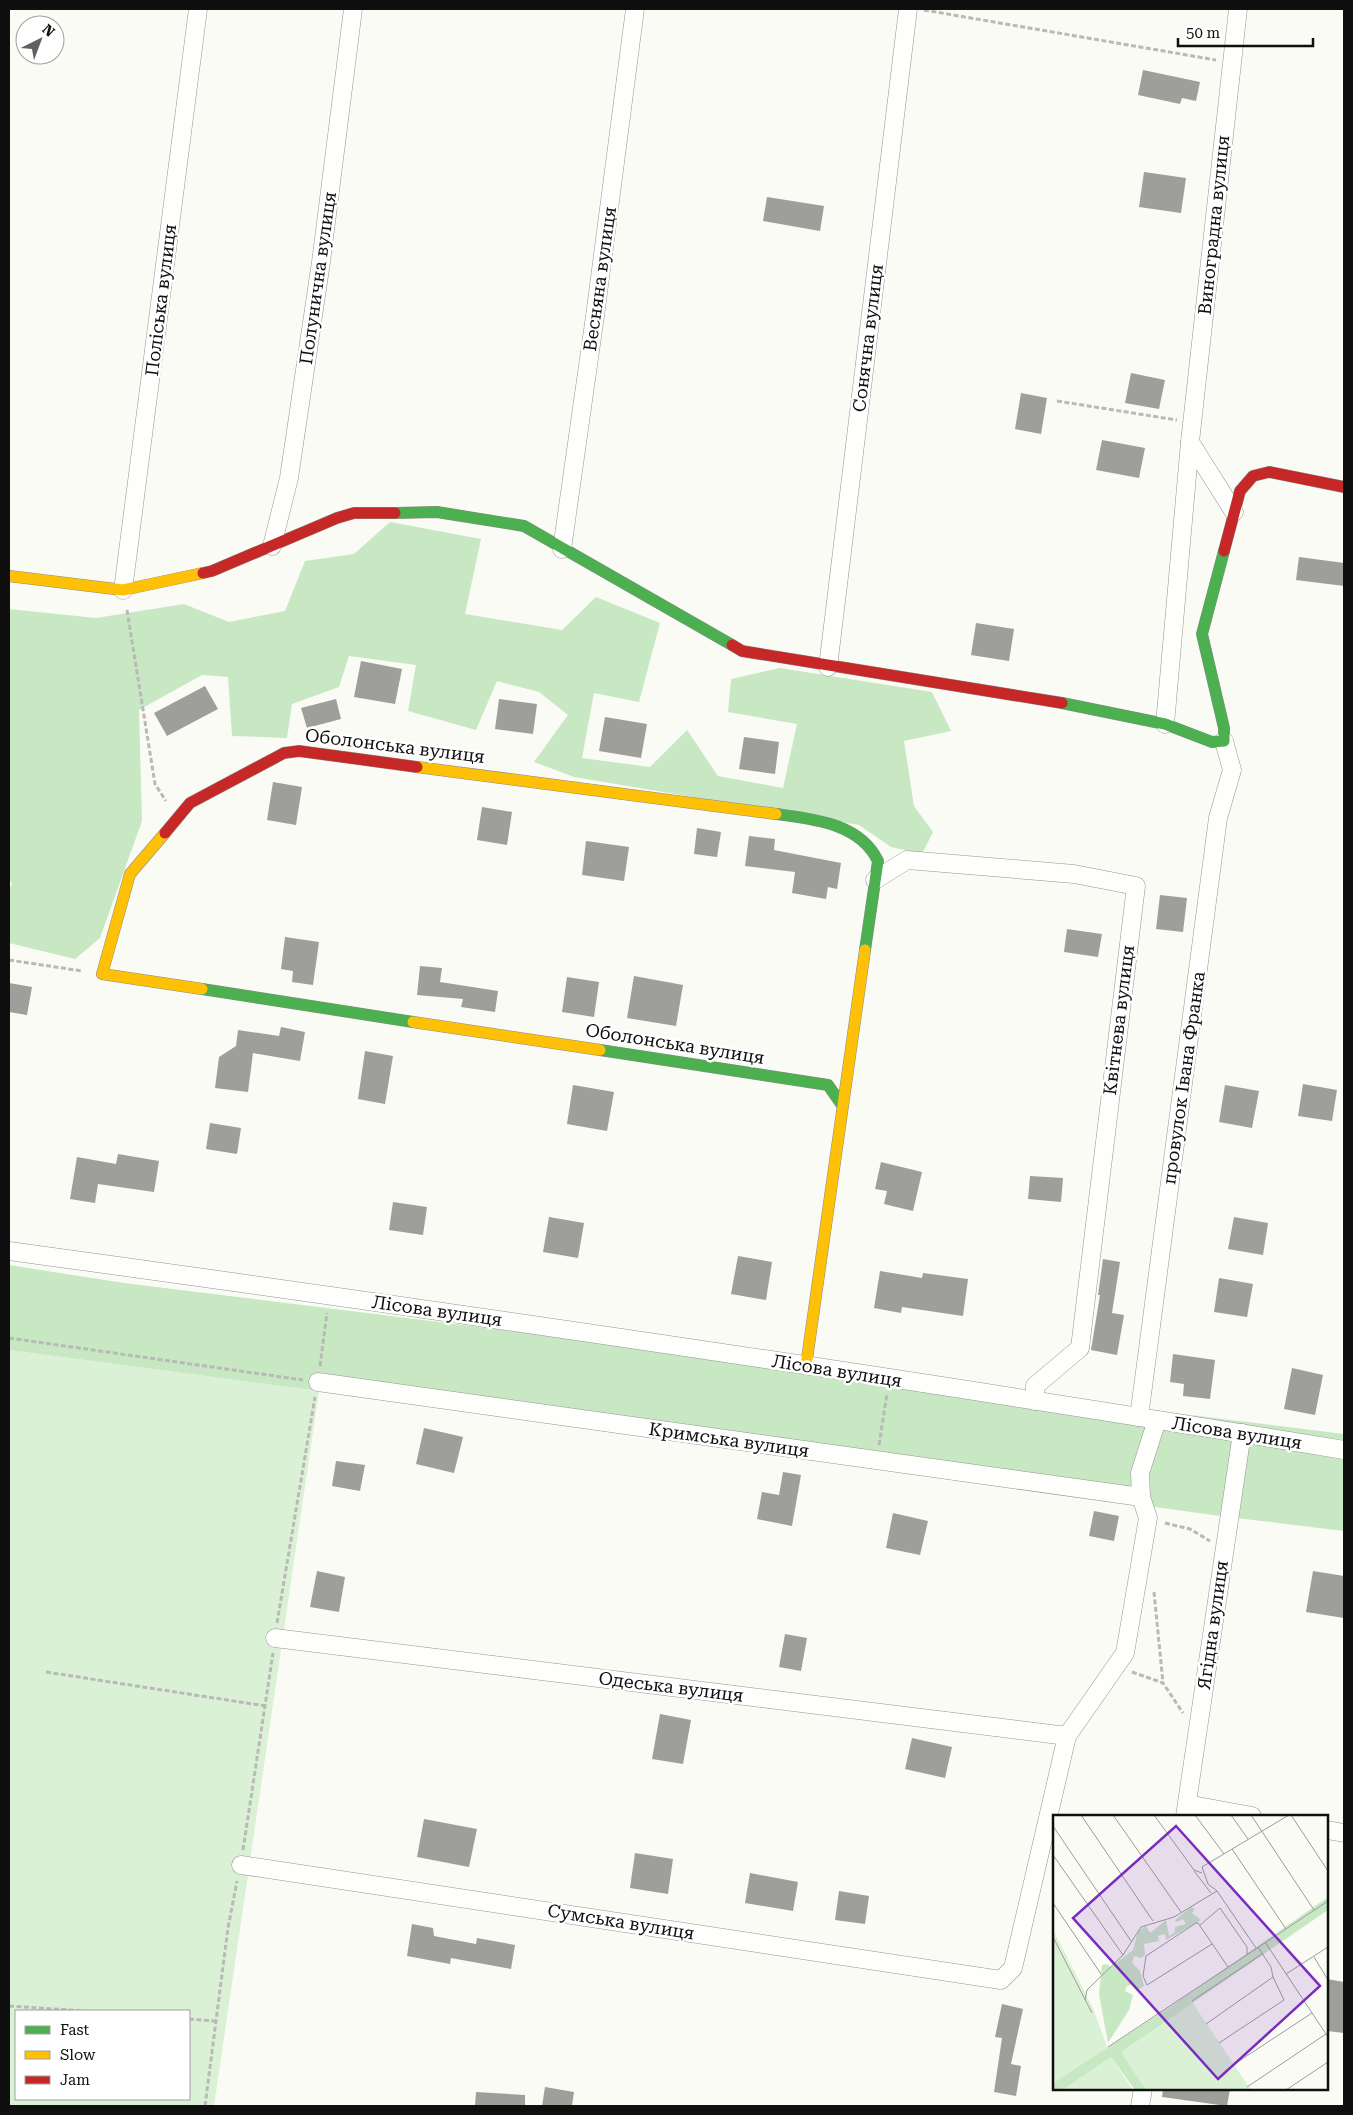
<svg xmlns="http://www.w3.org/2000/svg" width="1353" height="2115" font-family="'Roboto Serif',serif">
  <rect width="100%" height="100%" fill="#fafbf4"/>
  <!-- green -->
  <path fill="#dbf1d5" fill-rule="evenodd" d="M9,1350L319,1391L214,2106H9ZM16,2011H189V2099H16Z"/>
  <!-- forest -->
  <g fill="#c8e8c4">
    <polygon points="390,522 481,539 465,614 562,630 596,597 660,623 639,702 594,693 582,758 650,767 687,730 718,776 783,788 797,724 728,712 731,679 780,668 932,692 951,731 904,741 914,806 933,832 922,854 891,847 859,825 574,777 534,762 568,715 539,692 497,681 476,730 408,711 416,665 349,656 339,687 292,704 287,738 232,736 228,677 202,675 139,710 142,821 100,938 75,959 9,943 9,890 12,884 9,879 9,609 96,618 184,604 229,622 285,611 305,561 354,554"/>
    <polygon points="9,1265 124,1283 1344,1434 1344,1531 1220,1516 319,1391 9,1350"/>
  </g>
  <!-- building -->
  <g fill="#9e9f9a">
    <polygon points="1143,70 1200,82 1196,101 1182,98 1180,104 1138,95"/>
    <polygon points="1144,172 1186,178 1181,213 1139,207"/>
    <polygon points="767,197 824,206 820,231 763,221"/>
    <polygon points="1131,373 1165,380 1159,409 1125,403"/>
    <polygon points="1021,393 1047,398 1041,434 1015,429"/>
    <polygon points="1102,440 1145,448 1139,478 1096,470"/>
    <polygon points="1299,557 1344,563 1344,586 1296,580"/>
    <polygon points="976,623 1014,629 1009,661 971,655"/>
    <polygon points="361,661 402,669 395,704 354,697"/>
    <polygon points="205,686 218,709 167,736 154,713"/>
    <polygon points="336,699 341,719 307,728 301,708"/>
    <polygon points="499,699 537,704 533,734 495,729"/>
    <polygon points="605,717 647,724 641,758 599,751"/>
    <polygon points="744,737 779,742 775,774 739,769"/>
    <polygon points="273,782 302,787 296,825 267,820"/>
    <polygon points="482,807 512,812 507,845 477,840"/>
    <polygon points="697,828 721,832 717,857 694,854"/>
    <polygon points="749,836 775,839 774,850 841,863 837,889 828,887 826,899 792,893 795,872 745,866"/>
    <polygon points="586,841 629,847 624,881 582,875"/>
    <polygon points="1160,895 1187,898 1183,932 1156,929"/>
    <polygon points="1067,929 1102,934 1098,957 1064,952"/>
    <polygon points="285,937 319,942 313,985 292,982 293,971 281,969"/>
    <polygon points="420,966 442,968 440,982 498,991 495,1012 461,1007 463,999 417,995"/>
    <polygon points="634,976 683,985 676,1026 627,1018"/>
    <polygon points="567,977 599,982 594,1017 562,1012"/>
    <polygon points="9,983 32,987 27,1015 9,1012"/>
    <polygon points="281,1027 305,1032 300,1061 253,1053 248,1092 215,1088 219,1057 236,1046 238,1030 279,1036"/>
    <polygon points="365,1051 393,1056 385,1104 358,1099"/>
    <polygon points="1303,1084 1337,1090 1332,1121 1298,1116"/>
    <polygon points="573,1085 614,1092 607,1131 567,1124"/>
    <polygon points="1225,1085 1259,1091 1252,1128 1219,1122"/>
    <polygon points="210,1123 241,1128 237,1154 206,1149"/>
    <polygon points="118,1154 159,1161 154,1192 98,1184 95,1203 70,1199 77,1157 116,1164"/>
    <polygon points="881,1162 922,1172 913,1211 884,1204 887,1191 875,1189"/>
    <polygon points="1030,1176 1063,1178 1061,1202 1028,1199"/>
    <polygon points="393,1202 427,1207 423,1235 389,1230"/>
    <polygon points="549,1217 584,1223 578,1258 543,1252"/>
    <polygon points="1234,1217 1268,1223 1263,1255 1228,1249"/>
    <polygon points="738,1256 772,1262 766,1300 731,1294"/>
    <polygon points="1103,1259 1120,1262 1112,1313 1124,1315 1117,1355 1091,1350 1100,1295 1098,1295"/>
    <polygon points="880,1271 922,1278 923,1273 968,1279 963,1316 902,1307 901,1313 874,1308"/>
    <polygon points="1219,1278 1253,1284 1247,1317 1214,1312"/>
    <polygon points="1173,1354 1215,1360 1210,1399 1183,1396 1184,1384 1170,1382"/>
    <polygon points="1292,1368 1323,1375 1315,1415 1284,1409"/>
    <polygon points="424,1428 463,1437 454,1473 416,1464"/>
    <polygon points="336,1461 365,1465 360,1491 332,1486"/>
    <polygon points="783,1472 801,1475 792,1526 757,1519 762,1492 779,1495"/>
    <polygon points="1094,1511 1119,1516 1114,1541 1089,1536"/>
    <polygon points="893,1513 928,1521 920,1555 886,1548"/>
    <polygon points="317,1571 345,1577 339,1612 310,1607"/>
    <polygon points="1313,1571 1344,1576 1344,1618 1306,1612"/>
    <polygon points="785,1634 807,1638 801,1671 779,1667"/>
    <polygon points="660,1714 691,1720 683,1764 652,1759"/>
    <polygon points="912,1738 952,1747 945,1778 905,1769"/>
    <polygon points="424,1819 477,1829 469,1867 417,1857"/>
    <polygon points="635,1853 673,1859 668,1894 630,1888"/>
    <polygon points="750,1873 798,1882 793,1911 745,1903"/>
    <polygon points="839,1891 869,1896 865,1924 835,1920"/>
    <polygon points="412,1924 433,1928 434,1936 476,1944 477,1938 515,1945 511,1969 451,1958 450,1964 407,1956"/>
    <polygon points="1327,1979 1344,1982 1344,2033 1327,2031"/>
    <polygon points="1002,2004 1023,2009 1011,2064 1021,2066 1016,2096 994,2092 1002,2038 995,2037"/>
    <polygon points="545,2087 574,2092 572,2106 542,2106"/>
    <polygon points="1163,2089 1230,2089 1227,2106 1162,2097"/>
    <polygon points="476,2092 525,2095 525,2106 475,2106"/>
  </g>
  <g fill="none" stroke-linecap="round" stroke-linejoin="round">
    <defs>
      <g id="street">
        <polyline points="1234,512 1190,442 1238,9"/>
        <polyline points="272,546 289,478 321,262 353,9"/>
        <polyline points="562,549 595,316 635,9"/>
        <polyline points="123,590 198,9"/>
        <polyline points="828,667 908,9"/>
        <polyline points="1165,724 1190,442"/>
        <polyline points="875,880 907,860 1074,874 1136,886 1080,1348 1035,1386 1035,1401"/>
        <path d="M9,1251C455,1312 900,1377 1344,1450"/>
        <polyline points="318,1382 1141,1497"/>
        <polyline points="1139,1417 1218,818 1232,770 1224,741"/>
        <polyline points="275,1638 1067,1736"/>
        <polyline points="1187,1804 1252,1816"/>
        <polyline points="1185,1816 1242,1433"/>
        <polyline points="1327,1830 1344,1833"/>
        <polyline points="241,1865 1001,1980 1013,1968 1067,1736 1125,1653 1148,1518 1141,1497 1140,1473 1157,1420"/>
        <polyline points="1140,2106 1143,2089"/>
      </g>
      <g id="fast">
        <polyline points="395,513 437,512 524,526 732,645"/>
        <polyline points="1062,703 1165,724 1212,742 1224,741 1224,728 1202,634 1224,551"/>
        <path d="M776,814C813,819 860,823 878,861L865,950"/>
        <polyline points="202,989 413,1022"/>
        <polyline points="600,1050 828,1085 842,1105"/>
      </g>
      <g id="slow">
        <polyline points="9,576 123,590 203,573"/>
        <polyline points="417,767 776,814"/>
        <polyline points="165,833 130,874 102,974 202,989"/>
        <polyline points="413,1022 600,1050"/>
        <polyline points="806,1366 865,950"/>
      </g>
      <g id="jam">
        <polyline points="1224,551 1240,491 1253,476 1269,472 1344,487"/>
        <polyline points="203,573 212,571 337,518 354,513 395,513"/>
        <polyline points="732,645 742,651 1062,703"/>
        <polyline points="165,833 190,803 284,753 299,751 417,767"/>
      </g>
    </defs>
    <!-- street casing -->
    <use href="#street" stroke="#959592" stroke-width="19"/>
    <!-- fast casing -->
    <use href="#fast" stroke="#8b8c89" stroke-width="12"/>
    <!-- slow casing -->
    <use href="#slow" stroke="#8b8c89" stroke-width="12"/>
    <!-- jam casing -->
    <use href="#jam" stroke="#8b8c89" stroke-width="12"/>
    <!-- path -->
    <g stroke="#b9b9b8" stroke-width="3" stroke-dasharray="5 2.5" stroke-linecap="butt">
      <polyline points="924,10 1216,60"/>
      <polyline points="1057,401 1177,420"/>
      <polyline points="127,610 155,784 166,801"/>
      <polyline points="9,960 82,971"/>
      <polyline points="9,1338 303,1380"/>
      <polyline points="320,1366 327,1313"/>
      <polyline points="879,1445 887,1394"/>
      <polyline points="1165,1523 1190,1529 1210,1541"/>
      <polyline points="1154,1592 1163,1683"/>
      <polyline points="277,1623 315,1397"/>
      <polyline points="46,1672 266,1706"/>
      <polyline points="1132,1672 1163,1683 1183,1713"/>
      <polyline points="243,1850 273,1653"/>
      <polyline points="9,2006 84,2011"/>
      <polyline points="189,2019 215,2021"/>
      <polyline points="205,2106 228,1928 237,1881"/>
    </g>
    <!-- street -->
    <use href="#street" stroke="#fefefd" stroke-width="18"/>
    <!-- fast -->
    <use href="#fast" stroke="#4caf50" stroke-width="11"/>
    <!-- slow -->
    <use href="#slow" stroke="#ffc107" stroke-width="11"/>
    <!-- jam -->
    <use href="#jam" stroke="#c62828" stroke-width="11"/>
  </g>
  <g text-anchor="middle" stroke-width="5" stroke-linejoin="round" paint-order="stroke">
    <!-- street labels -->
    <g font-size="18" fill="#0f0f0f" stroke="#fff">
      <text transform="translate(1214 225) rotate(-84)" y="6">Виноградна вулиця</text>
      <text transform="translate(318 278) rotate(-82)" y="6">Полунична вулиця</text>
      <text transform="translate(600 279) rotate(-82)" y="6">Весняна вулиця</text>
      <text transform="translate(161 300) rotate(-83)" y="6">Поліська вулиця</text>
      <text transform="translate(868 338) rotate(-83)" y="6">Сонячна вулиця</text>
      <text transform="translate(395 746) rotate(7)" y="6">Оболонська вулиця</text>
      <text transform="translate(1119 1020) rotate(-83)" y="6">Квітнева вулиця</text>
      <text transform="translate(675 1044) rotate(9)" y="6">Оболонська вулиця</text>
      <text transform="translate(1184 1078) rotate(-82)" y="6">провулок Івана Франка</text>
      <text transform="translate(437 1311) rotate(8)" y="6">Лісова вулиця</text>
      <text transform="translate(837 1371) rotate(9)" y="6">Лісова вулиця</text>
      <text transform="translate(1237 1433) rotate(9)" y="6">Лісова вулиця</text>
      <text transform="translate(729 1440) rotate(8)" y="6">Кримська вулиця</text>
      <text transform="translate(1213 1625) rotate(-82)" y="6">Ягідна вулиця</text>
      <text transform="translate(671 1687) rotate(7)" y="6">Одеська вулиця</text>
      <text transform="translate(621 1922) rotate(9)" y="6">Сумська вулиця</text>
    </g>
  </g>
  <!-- overview -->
  <g transform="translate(1053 1815)">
    <rect width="275" height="275" fill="#fafbf4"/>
    <path d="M0,115L39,191L58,242L80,275H0ZM139,187L198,275H93L67,237Z" fill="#dbf1d5"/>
    <path d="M275,82V95L68,237L93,275H82L58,242L9,275H0V269L5,265L117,192ZM138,92L142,94L139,98L148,105L113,125L112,119L105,121L106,126L91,129L92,140L88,143L81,141L79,148L87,156L91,171L84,175L81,169L74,171L72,176L80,180L76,195L55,228L46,179L49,150L54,149L58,152L80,135L85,116L93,111L97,118L113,105L116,121L122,117V112L133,109L130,104L124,107L122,105Z" fill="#c8e8c4"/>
    <path fill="none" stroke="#9c9d98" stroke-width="1" d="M28,0L100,106M60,0L128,97M101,0L141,55L149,58M142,0L171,39M178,0L195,24M198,0L261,95M238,0L275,56M0,11L78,126M179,34L233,114M0,40L70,140M141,56L158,78M164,76L203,133M0,88L48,159M147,110L167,93L194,132V139M0,122L39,198M212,127L275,222M159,129L94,170L90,161L93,141L143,108H145L175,152M261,142L275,165M233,159L275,132M32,185L34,175L70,140L88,112L121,102L164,76L155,69L149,52L236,0M139,186L209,139M153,209L220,162M166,228L231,185L220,162L218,152L205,132M55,232L275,86M180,250L259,198M194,272L273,219M233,275L275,247"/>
    <path fill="#7b2cbf" fill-opacity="0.15" stroke="#7b2cbf" stroke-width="2.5" d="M123,11L267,171L165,264L20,103Z"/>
    <rect width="275" height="275" fill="none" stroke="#0f0f0f" stroke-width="2.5"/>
  </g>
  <!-- border -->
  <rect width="1353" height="2115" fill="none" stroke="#0f0f0f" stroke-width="20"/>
  <!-- legend -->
  <rect x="15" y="2010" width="175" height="90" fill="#ffffff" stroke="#9f9f9f"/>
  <rect x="25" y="2026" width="25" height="8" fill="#4caf50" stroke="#9f9f9f"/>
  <text x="60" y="2035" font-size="15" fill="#0f0f0f">Fast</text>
  <rect x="25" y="2051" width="25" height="8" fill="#ffc107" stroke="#9f9f9f"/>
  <text x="60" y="2060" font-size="15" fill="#0f0f0f">Slow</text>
  <rect x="25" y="2076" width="25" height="8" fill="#c62828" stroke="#9f9f9f"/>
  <text x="60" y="2085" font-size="15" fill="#0f0f0f">Jam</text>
  <!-- north arrow -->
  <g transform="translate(40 40) rotate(42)"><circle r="24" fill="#ffffff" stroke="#9f9f9f"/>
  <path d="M0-4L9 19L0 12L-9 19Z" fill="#61625f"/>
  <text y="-8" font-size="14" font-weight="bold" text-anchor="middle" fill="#0f0f0f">N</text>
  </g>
  <!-- scale -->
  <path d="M1178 38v8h135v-8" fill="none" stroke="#0f0f0f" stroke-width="2.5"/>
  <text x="1186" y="38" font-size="15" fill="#0f0f0f" stroke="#ffffff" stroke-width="4" paint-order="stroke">50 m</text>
</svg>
